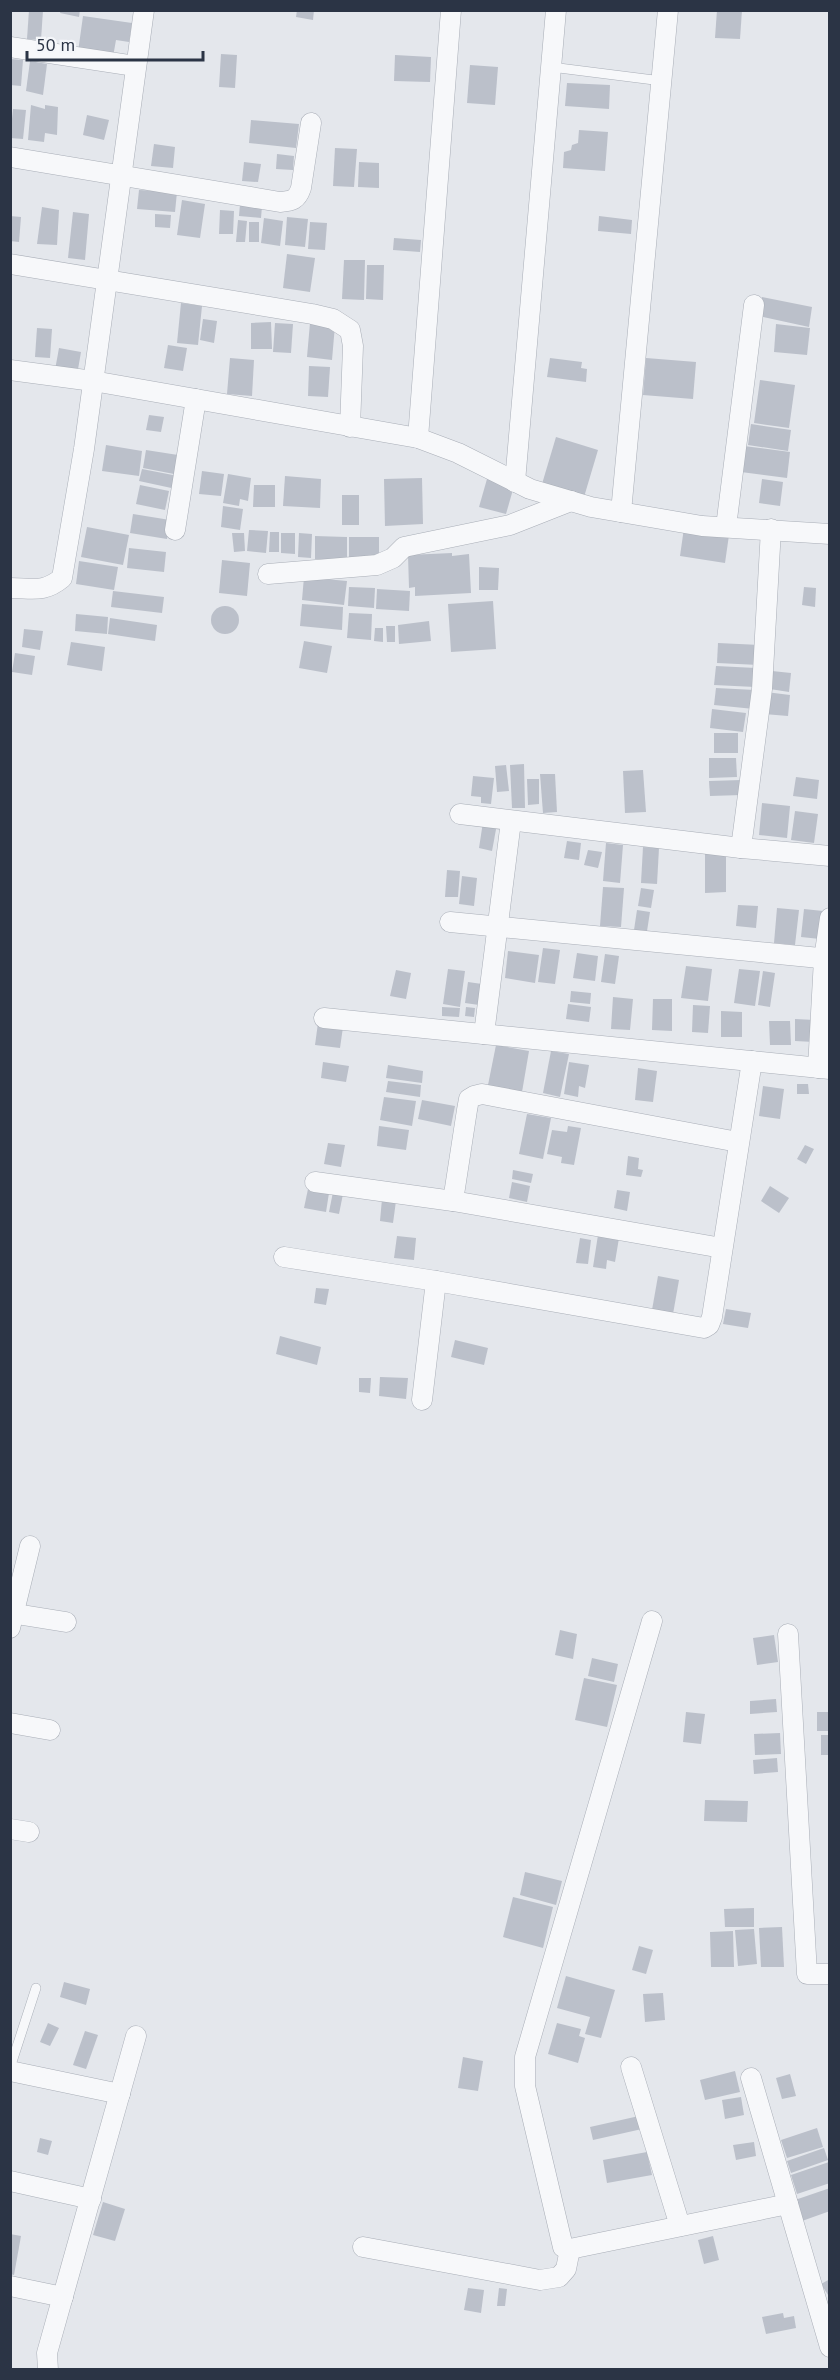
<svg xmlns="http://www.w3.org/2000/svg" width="840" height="2380" font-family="'PT Sans',sans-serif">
  <rect width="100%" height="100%" fill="#e4e7ec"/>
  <!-- building -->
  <g fill="#bbc0ca">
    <polygon points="29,10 43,10 41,40 27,39"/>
    <polygon points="61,10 80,10 79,17 60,13"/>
    <polygon points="297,10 314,10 313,20 296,17"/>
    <polygon points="717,10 742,10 740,39 715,38"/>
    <polygon points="83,16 132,23 129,42 116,40 113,57 78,52"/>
    <polygon points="221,54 237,55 235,88 219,87"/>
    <polygon points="395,55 431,57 430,82 394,81"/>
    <polygon points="10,59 23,60 21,86 10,85"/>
    <polygon points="30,61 47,64 43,95 26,91"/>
    <polygon points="470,65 498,67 495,105 467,103"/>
    <polygon points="567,83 610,85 609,109 565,106"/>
    <polygon points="31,105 45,109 45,105 58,107 57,135 45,133 44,142 28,140"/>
    <polygon points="13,109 26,110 23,139 10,138"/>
    <polygon points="87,115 109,120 104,140 83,135"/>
    <polygon points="251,120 299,124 296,148 249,143"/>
    <polygon points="579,130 608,132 605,171 563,168 564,152 571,150 572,145 578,143"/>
    <polygon points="154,144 175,147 173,168 151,166"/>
    <polygon points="335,148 357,149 354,187 333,186"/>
    <polygon points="277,154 294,156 293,170 276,169"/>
    <polygon points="244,162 261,164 258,182 242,181"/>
    <polygon points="359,162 379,163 379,188 358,187"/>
    <polygon points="139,190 177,192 175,212 137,209"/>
    <polygon points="182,200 205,204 200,238 177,235"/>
    <polygon points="240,204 262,206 261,218 239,216"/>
    <polygon points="42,207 59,210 57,245 37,244"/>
    <polygon points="220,210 234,211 233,234 219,234"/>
    <polygon points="73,212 89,214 85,260 68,258"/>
    <polygon points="155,214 171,215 170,228 155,227"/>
    <polygon points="10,216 21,217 19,242 10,241"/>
    <polygon points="599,216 632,220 631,234 598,231"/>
    <polygon points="287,217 308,219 305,247 285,245"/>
    <polygon points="264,218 283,221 280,246 261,243"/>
    <polygon points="238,220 247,221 245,242 236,242"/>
    <rect x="249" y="222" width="10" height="20"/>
    <polygon points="310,222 327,223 325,250 308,249"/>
    <polygon points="394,238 421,240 420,252 393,250"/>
    <polygon points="287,254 315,258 310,292 283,288"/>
    <polygon points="344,260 365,260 364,300 342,299"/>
    <polygon points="367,265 384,265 383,300 366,299"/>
    <polygon points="762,297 812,307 809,327 759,316"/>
    <polygon points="181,303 202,306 198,345 177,343"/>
    <polygon points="203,319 217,321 214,343 200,340"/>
    <polygon points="271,322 272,349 251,349 251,323"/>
    <polygon points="275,323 293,324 291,353 273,352"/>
    <polygon points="310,323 335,325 332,360 307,357"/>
    <polygon points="776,324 810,328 807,355 774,352"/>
    <polygon points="37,328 52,329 50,358 35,357"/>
    <polygon points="168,345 187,348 183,371 164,368"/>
    <polygon points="59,348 81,352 77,375 55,370"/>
    <polygon points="230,358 254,360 252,396 227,394"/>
    <polygon points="550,358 582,362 581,368 587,369 586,382 547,377"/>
    <polygon points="646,358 696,362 693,399 643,395"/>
    <polygon points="309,366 330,367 328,397 308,396"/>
    <polygon points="760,380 795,385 789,428 754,423"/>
    <polygon points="149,415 164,417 161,432 146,430"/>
    <polygon points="751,424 791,430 788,451 748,445"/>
    <polygon points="556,437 598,450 584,497 542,484"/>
    <polygon points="106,445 142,451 139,476 102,471"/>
    <polygon points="744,446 790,452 787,478 741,472"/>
    <polygon points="146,450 178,455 174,474 143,468"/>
    <polygon points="142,469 178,476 176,489 139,481"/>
    <polygon points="202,471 224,474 221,496 199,494"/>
    <polygon points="228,474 251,478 248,501 240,499 239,506 223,503"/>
    <polygon points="285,476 321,479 320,508 283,506"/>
    <polygon points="422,478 423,524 385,526 384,479"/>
    <polygon points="487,479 514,486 506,514 479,507"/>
    <polygon points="762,479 783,482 780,506 759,503"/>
    <polygon points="140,485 169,491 165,510 136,504"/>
    <polygon points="254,485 275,485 275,507 253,507"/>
    <rect x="342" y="495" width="17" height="30"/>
    <polygon points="223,506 243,509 240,530 221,527"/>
    <polygon points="133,514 170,520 167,539 130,533"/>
    <polygon points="87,527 129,535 123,565 81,557"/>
    <polygon points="684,528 729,535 725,563 680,556"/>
    <polygon points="249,530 268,531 266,553 247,551"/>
    <polygon points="270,532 279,532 279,552 269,552"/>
    <polygon points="232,533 244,533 245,551 234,552"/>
    <polygon points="281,533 295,533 295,554 281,553"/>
    <polygon points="299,533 312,534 311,558 298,557"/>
    <polygon points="315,536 347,537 347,560 315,559"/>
    <rect x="349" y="537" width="30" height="20"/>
    <polygon points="129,548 166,552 164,572 127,568"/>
    <polygon points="452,553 452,556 469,554 471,593 415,596 415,587 409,588 408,555"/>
    <polygon points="222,560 250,563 247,596 219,593"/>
    <polygon points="79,561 118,567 114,590 76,584"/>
    <polygon points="479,567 499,568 498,590 479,590"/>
    <polygon points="304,577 347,581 344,605 302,600"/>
    <polygon points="349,587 375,588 374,608 348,606"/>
    <polygon points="804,587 816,588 815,607 802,605"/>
    <polygon points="377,589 410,591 409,611 376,609"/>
    <polygon points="113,591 164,597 162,613 111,607"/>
    <polygon points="493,601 496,649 451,652 448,604"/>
    <polygon points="302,604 343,607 342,630 300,626"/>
    <circle cx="225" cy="620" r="14"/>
    <polygon points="349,613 372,614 371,640 347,638"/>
    <polygon points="76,614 108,617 107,634 75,631"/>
    <polygon points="110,618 157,625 155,641 108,634"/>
    <polygon points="429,621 431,641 399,644 398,625"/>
    <polygon points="386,626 395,626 395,642 387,642"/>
    <polygon points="375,628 383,628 383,642 374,641"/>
    <polygon points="24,629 43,631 40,650 22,647"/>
    <polygon points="304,641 332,646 327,673 299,668"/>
    <polygon points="71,642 105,647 102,671 67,665"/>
    <polygon points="718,643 760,645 759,665 717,663"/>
    <polygon points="15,653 35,656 32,675 12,672"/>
    <polygon points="716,666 756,668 755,687 714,685"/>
    <polygon points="772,671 791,673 789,692 770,689"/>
    <polygon points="716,688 755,690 754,709 714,705"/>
    <polygon points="766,692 790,695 788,716 764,714"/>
    <polygon points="712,709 746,713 743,732 710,728"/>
    <rect x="714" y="733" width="24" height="20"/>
    <polygon points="709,758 736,758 737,777 709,778"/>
    <polygon points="524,764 525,808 512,808 510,765"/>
    <polygon points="506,765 509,791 497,792 495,766"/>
    <polygon points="643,770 646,812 625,813 623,771"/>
    <polygon points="540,774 555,774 557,812 543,813"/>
    <polygon points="473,776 494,778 491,804 481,803 481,797 471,796"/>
    <polygon points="796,777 819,780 817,799 793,796"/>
    <polygon points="527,779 539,779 539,804 528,805"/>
    <polygon points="741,780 742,795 710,796 709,781"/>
    <polygon points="762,803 790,806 787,838 759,835"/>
    <polygon points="795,811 818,814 814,843 791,840"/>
    <polygon points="483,822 497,824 492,851 479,848"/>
    <polygon points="567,841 581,843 579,860 564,858"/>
    <polygon points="606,843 623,845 620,883 603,881"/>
    <polygon points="643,847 659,848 657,884 641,883"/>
    <polygon points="588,850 602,852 598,868 584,865"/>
    <polygon points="705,854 726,854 726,892 705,893"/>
    <polygon points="447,870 460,871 458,897 445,897"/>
    <polygon points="462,876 477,878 474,906 459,904"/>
    <polygon points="603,887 624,888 621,927 600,926"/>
    <polygon points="641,888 654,890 651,908 638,906"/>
    <polygon points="738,905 758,906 756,928 736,926"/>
    <polygon points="777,908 799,910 795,945 774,943"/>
    <polygon points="804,909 823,911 820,939 801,937"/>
    <polygon points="637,910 650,912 647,931 634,930"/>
    <polygon points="543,948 560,950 555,984 538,982"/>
    <polygon points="508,951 539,955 535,983 505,978"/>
    <polygon points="577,953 598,956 595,981 573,978"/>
    <polygon points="605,954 619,956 615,984 601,982"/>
    <polygon points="686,966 712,969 708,1001 681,998"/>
    <polygon points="448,969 465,971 460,1007 443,1004"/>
    <polygon points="739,969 760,971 755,1006 734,1003"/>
    <polygon points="396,970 411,973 406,999 390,996"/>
    <polygon points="763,971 775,973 770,1007 758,1005"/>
    <polygon points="468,982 482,984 479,1005 465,1003"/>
    <polygon points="571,991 591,993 590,1004 570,1002"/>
    <polygon points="613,997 633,999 630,1030 611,1029"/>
    <polygon points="653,999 672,999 672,1031 652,1030"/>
    <polygon points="568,1004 591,1007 589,1022 566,1019"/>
    <polygon points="693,1005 710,1006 708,1033 692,1032"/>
    <polygon points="442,1007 460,1008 459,1017 442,1016"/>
    <polygon points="466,1007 475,1008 474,1017 465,1016"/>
    <polygon points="721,1011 742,1012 742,1037 721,1037"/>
    <polygon points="795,1019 815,1020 814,1042 795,1041"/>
    <polygon points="769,1021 790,1021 791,1045 770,1045"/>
    <polygon points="318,1023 343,1027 340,1048 315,1045"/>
    <polygon points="496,1045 529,1051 522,1092 488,1085"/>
    <polygon points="551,1051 569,1054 560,1097 543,1093"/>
    <polygon points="323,1062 349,1066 346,1082 321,1078"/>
    <polygon points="569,1062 589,1065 585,1088 579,1086 578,1097 564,1094"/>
    <polygon points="388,1065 423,1071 422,1083 386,1078"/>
    <polygon points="638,1068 657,1071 653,1102 635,1100"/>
    <polygon points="388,1081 421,1085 420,1097 386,1092"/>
    <polygon points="797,1084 808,1084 809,1094 797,1094"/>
    <polygon points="763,1086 784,1089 780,1119 759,1116"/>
    <polygon points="384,1097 416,1101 412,1126 380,1120"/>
    <polygon points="422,1100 455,1106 451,1126 418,1119"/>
    <polygon points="527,1114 551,1118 543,1159 519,1154"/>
    <polygon points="379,1126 409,1130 406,1150 377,1146"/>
    <polygon points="568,1126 581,1128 574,1165 561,1163 562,1157 547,1154 552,1130 567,1132"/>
    <polygon points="328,1143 345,1145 341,1167 324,1164"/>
    <polygon points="805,1145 814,1149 806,1164 797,1159"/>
    <polygon points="628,1156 639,1158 638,1169 643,1170 641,1177 626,1175"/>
    <polygon points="513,1170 533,1174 531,1183 512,1179"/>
    <polygon points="512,1182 530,1186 527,1202 509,1198"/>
    <polygon points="770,1186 789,1198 779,1213 761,1201"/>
    <polygon points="308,1189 329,1193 326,1212 304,1208"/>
    <polygon points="617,1190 630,1192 627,1211 614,1208"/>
    <polygon points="333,1192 343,1194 339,1214 329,1212"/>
    <polygon points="382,1199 396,1201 393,1223 380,1221"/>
    <polygon points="598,1235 619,1238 615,1262 607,1260 606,1269 593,1267"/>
    <polygon points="397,1236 416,1238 414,1260 394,1258"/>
    <polygon points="580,1238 591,1240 588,1264 576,1263"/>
    <polygon points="658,1276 679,1280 673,1314 652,1310"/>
    <polygon points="316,1288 329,1289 326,1305 314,1303"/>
    <polygon points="726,1309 751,1313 748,1328 723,1324"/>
    <polygon points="280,1336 321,1347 317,1365 276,1354"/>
    <polygon points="455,1340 488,1348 484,1365 451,1357"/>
    <polygon points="380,1377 408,1378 406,1399 379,1396"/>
    <polygon points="359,1378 371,1378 370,1393 359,1392"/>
    <polygon points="560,1630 577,1634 573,1659 555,1655"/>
    <polygon points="774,1635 778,1662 757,1665 753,1638"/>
    <polygon points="592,1658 618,1664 614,1682 588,1676"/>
    <polygon points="584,1678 617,1685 607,1727 575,1720"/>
    <polygon points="776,1699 777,1712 750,1714 750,1701"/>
    <polygon points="686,1712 705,1714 701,1744 683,1742"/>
    <rect x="817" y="1712" width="13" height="19"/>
    <polygon points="780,1733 781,1754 755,1755 754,1734"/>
    <rect x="821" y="1735" width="9" height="20"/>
    <polygon points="777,1758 778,1772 754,1774 753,1760"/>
    <polygon points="705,1800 748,1801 747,1822 704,1821"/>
    <polygon points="525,1872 562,1881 556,1905 520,1895"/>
    <polygon points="513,1897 553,1907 543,1948 503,1937"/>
    <polygon points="754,1908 754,1927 725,1927 724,1909"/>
    <polygon points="782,1927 784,1967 761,1967 759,1928"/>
    <polygon points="754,1929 757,1964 738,1966 735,1930"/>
    <polygon points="733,1931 734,1967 711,1967 710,1932"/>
    <polygon points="639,1946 653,1950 646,1974 632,1970"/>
    <polygon points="566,1976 615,1990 601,2038 585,2034 590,2017 557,2008"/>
    <polygon points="64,1982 90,1989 86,2005 60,1997"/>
    <polygon points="663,1993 665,2020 645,2022 643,1994"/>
    <polygon points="48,2023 59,2028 50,2046 40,2042"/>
    <polygon points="557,2023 581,2029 579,2036 585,2038 578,2063 548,2054"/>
    <polygon points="85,2031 98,2035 86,2069 73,2065"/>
    <polygon points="463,2057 483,2061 478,2091 458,2088"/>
    <polygon points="735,2071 740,2092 705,2100 700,2080"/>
    <polygon points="790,2074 796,2096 782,2099 776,2078"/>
    <polygon points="741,2097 744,2115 725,2119 722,2100"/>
    <polygon points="639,2116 642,2129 593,2140 590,2127"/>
    <polygon points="817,2128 823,2147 787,2158 781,2140"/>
    <polygon points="40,2138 52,2141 48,2155 37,2152"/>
    <polygon points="754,2142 756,2156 736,2160 733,2145"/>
    <polygon points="824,2148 828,2160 791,2173 787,2161"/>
    <polygon points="647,2152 652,2175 607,2183 603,2160"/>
    <polygon points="829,2162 830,2183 797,2194 791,2175"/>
    <polygon points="830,2188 830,2211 802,2221 795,2200"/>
    <polygon points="103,2202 125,2209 115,2241 93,2235"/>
    <polygon points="10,2234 21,2236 14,2275 10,2274"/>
    <polygon points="713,2236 719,2260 704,2264 698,2240"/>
    <polygon points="830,2279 830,2298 821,2284"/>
    <polygon points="468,2288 484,2290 481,2313 464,2310"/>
    <polygon points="499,2288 507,2289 505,2306 497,2306"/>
    <polygon points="783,2313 784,2318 794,2316 796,2328 766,2334 762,2317"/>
  </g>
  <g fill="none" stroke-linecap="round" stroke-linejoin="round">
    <defs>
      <g id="service">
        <polyline points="551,67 662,81"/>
        <polyline points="10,2068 36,1988"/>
      </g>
      <g id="minor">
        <polyline points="10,47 135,66"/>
        <path d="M10,157L280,202C292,201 297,200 301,188L311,123"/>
        <polyline points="10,264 312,314 333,319 350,330 353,346 350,427"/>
        <polyline points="10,370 93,381 418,438 458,453 530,489 591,507 702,526 830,534"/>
        <polyline points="418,438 451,10"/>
        <polyline points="515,482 556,10"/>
        <polyline points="621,512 668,10"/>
        <polyline points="726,527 754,305"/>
        <polyline points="175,530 196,399"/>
        <polyline points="268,574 377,565 393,558 404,547 510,525 571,501"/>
        <path d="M10,588C33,588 44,593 62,578L84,449L144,10"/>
        <polyline points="460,814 741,848 830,856"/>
        <polyline points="741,848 762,689 771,529"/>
        <polyline points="450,922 830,959"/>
        <polyline points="324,1018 830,1069"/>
        <polyline points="484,1034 511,821"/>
        <polyline points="818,1068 824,959 830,918"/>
        <polyline points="315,1182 453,1201"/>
        <polyline points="722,1248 453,1201 467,1110 469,1099 474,1096 482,1094 738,1142"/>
        <polyline points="284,1257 436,1281 704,1328 709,1325 712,1317 752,1061"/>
        <polyline points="422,1400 436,1281"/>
        <polyline points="10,1613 66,1622"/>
        <polyline points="652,1621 525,2057 525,2086 563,2247 570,2249 788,2204"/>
        <polyline points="10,1628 30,1546"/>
        <polyline points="788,1634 807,1974 830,1974"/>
        <polyline points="10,1723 50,1730"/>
        <polyline points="10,1829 29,1832"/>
        <polyline points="631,2067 680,2226"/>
        <polyline points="10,2071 120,2094"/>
        <polyline points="751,2078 830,2347"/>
        <polyline points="10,2181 91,2199"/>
        <polyline points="363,2247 540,2280 559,2277 566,2269 570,2249"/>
        <polyline points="10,2286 63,2297"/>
        <polyline points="48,2370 47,2353 136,2036"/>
      </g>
    </defs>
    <!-- service casing -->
    <use href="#service" stroke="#a9aeb7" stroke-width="10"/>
    <!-- minor casing -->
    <use href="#minor" stroke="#a9aeb7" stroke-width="21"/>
    <!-- service -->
    <use href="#service" stroke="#f7f8fa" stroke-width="9"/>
    <!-- minor -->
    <use href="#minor" stroke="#f7f8fa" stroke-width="20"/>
  </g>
  <!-- border -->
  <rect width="840" height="2380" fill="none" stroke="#2b3445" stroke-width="24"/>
  <!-- scale -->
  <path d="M27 51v9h176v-9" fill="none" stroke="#2b3445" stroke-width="3"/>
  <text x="36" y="51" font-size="18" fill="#2b3445" stroke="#f4f6f9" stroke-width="4.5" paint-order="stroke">50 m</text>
</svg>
